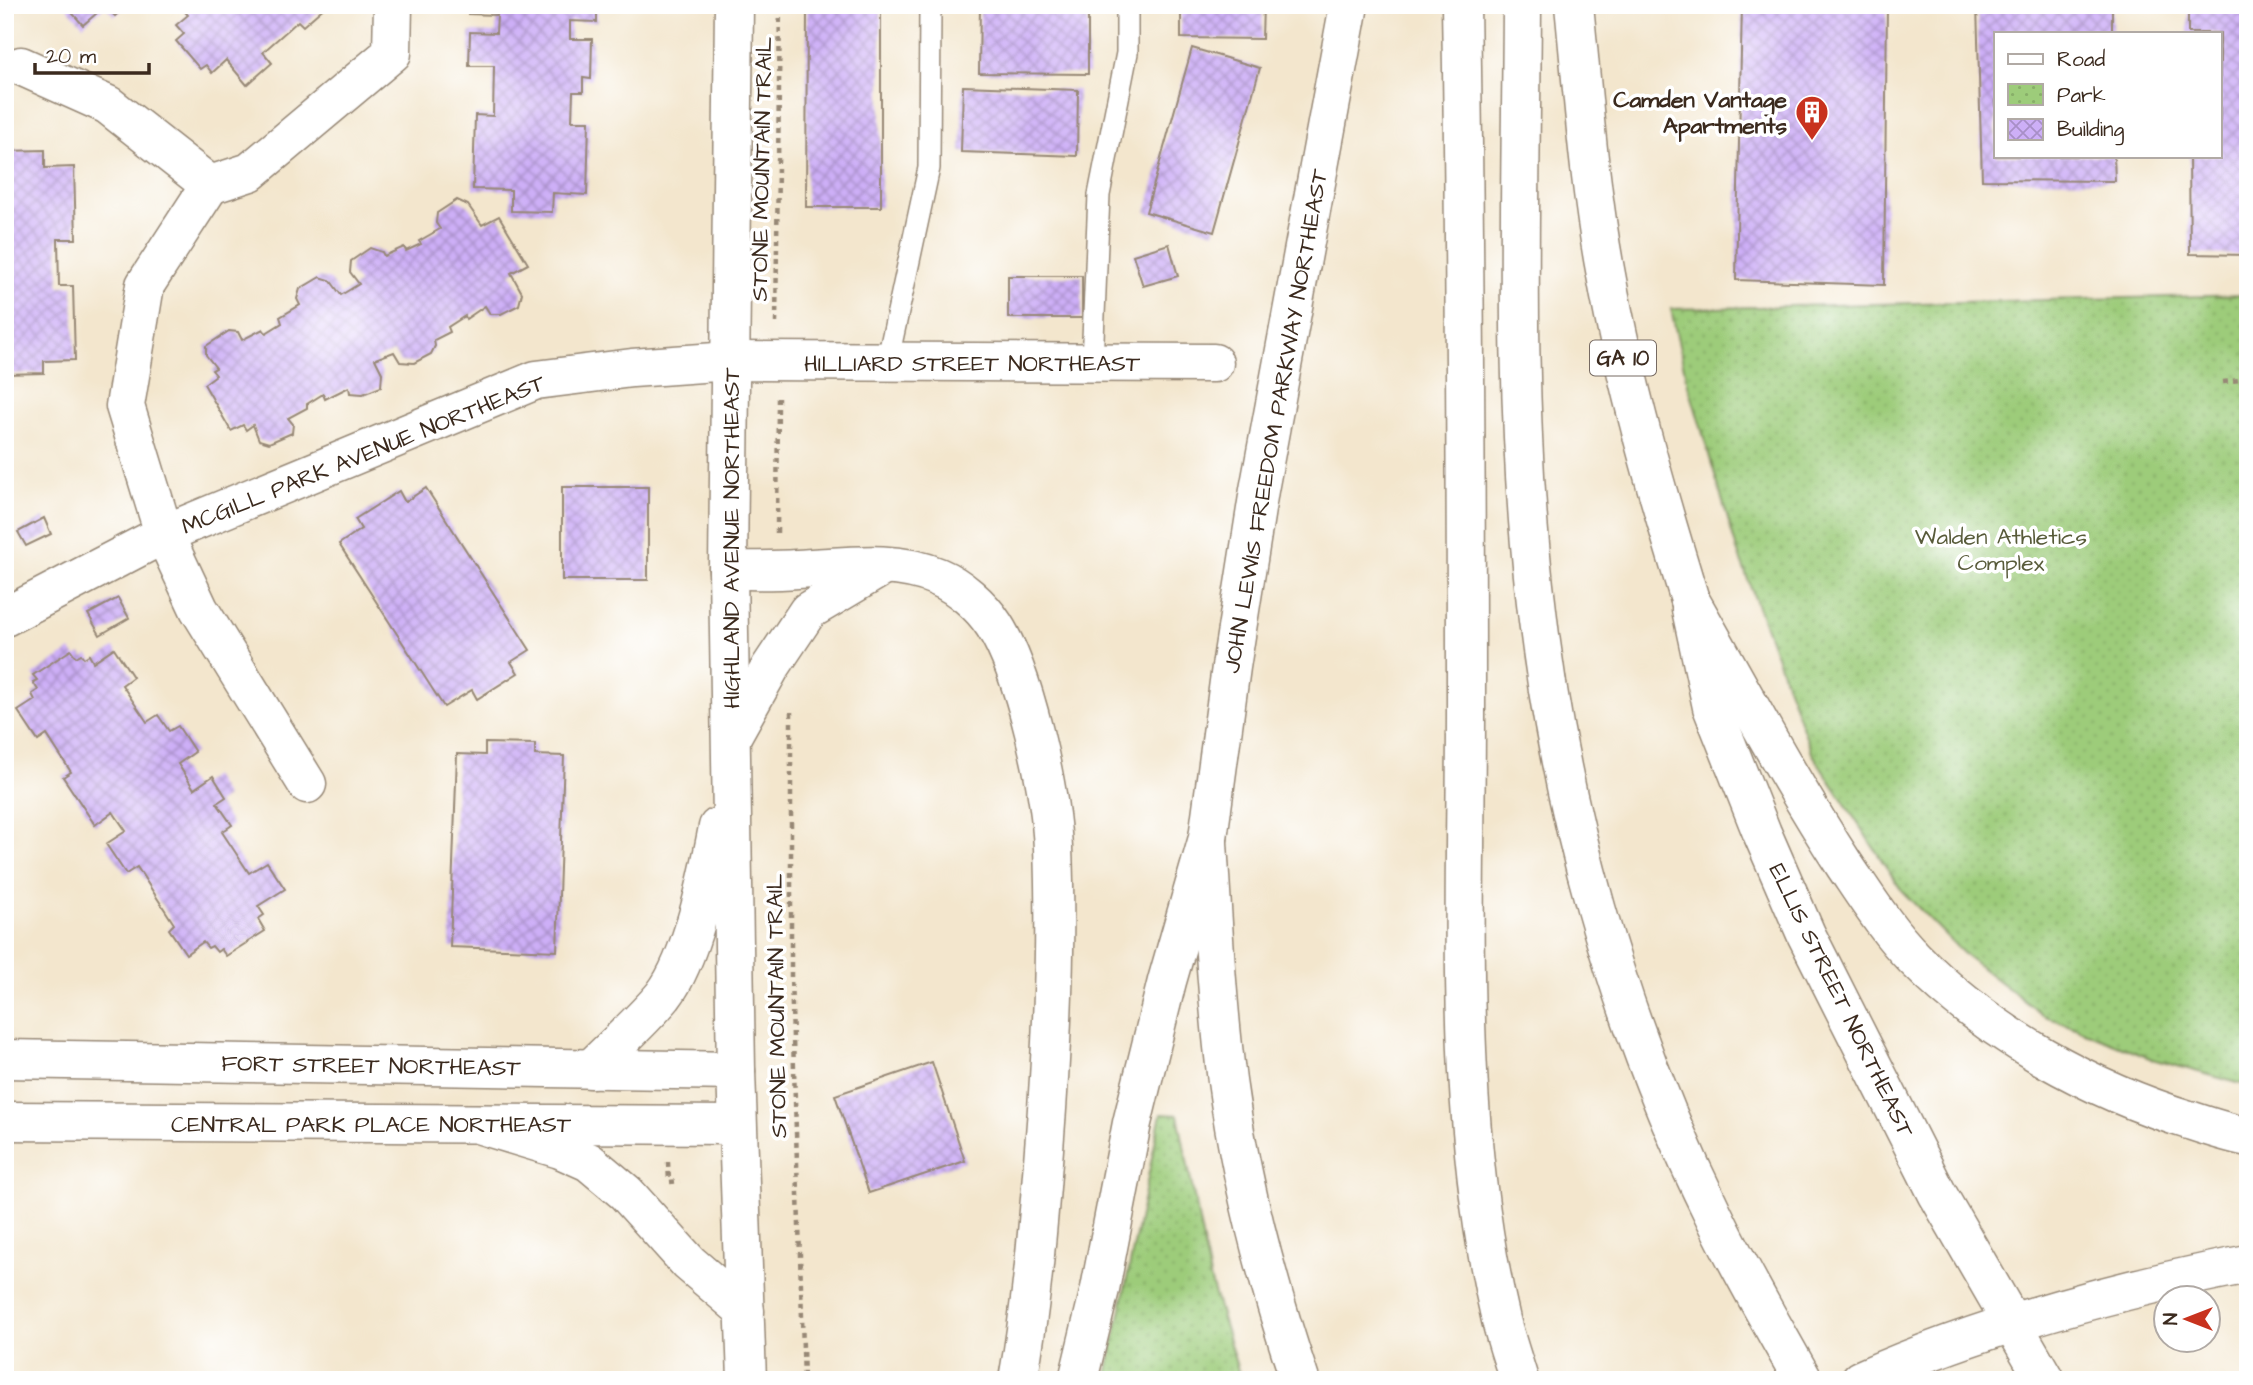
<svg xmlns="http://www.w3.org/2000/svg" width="2253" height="1385" font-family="'Architects Daughter',sans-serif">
  <defs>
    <pattern id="park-dots" width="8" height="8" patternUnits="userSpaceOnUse" patternTransform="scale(1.75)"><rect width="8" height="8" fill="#9dcc7a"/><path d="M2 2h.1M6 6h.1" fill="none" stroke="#88af69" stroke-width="1.8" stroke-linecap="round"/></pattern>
    <pattern id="building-cross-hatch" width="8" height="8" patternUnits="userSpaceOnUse" patternTransform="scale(1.75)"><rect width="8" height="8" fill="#cdaff7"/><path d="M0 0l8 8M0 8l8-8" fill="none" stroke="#a88fc7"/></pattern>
  </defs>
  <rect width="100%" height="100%" fill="#fff"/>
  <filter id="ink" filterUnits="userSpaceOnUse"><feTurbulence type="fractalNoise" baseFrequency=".0143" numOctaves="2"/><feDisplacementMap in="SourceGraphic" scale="14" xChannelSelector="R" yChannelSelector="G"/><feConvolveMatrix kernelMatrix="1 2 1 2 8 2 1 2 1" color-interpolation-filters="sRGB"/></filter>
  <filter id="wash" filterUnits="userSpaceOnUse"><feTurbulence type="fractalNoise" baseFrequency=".00686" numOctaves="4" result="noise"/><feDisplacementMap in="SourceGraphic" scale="28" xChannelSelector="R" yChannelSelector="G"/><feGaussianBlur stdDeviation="1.57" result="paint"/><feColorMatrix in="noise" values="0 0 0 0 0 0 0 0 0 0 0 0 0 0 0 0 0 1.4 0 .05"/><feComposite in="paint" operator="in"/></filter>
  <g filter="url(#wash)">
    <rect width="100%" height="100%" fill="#f3e6cd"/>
    <!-- park -->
    <g fill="url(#park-dots)" stroke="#6c7b4c" stroke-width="2">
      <polygon points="2248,295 2248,1086 2152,1059 2043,1015 1965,955 1902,891 1812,753 1737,550 1685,373 1671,309"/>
      <polygon points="1161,1114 1178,1115 1211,1282 1241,1380 1106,1380"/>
    </g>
    <g id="blocks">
      <!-- building -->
      <g fill="url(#building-cross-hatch)">
        <polygon points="65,5 127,5 115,16 105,6 83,25"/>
        <polygon points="179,5 327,5 303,26 298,21 263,52 272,63 247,85 226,60 212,73 206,65 200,69 176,41 184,34 176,25 188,15"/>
        <polygon points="468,5 597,5 597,22 570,21 570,39 592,39 591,79 583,78 583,92 573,92 572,121 589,121 587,195 553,193 552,212 511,211 511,190 473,189 475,115 493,116 494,66 469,66 470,32 496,33 497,15 468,14"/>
        <polygon points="807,5 881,5 881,207 806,207"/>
        <polygon points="980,5 1088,5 1088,74 979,73"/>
        <polygon points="1181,5 1263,5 1262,39 1181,38"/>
        <polygon points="1742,5 1887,5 1884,285 1736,280"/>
        <polygon points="1977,5 2112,5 2112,33 1996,33 1996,156 2114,156 2115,181 1982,180"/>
        <polygon points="2188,5 2248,5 2248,255 2190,254 2189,156 2220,156 2220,33 2188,33"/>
        <polygon points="1192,48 1260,68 1214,232 1146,212"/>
        <polygon points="963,86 1078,90 1077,156 961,152"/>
        <polygon points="45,150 45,168 74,167 76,239 58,239 59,286 73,286 75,360 44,361 44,373 5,374 5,151"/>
        <polygon points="457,200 468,205 482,225 499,216 528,264 511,273 522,293 519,305 501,314 490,314 485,306 466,319 465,316 448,327 450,332 434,340 435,346 431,354 414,363 400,362 394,352 375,359 382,373 381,387 363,394 350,393 349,387 325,399 323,394 307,404 307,408 288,418 293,424 292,433 269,443 259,440 253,425 246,430 243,425 231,431 204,384 216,375 212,370 216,368 206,355 206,346 229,331 238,332 242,340 263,329 266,333 282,323 280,317 300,305 297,299 300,289 320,277 330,280 341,295 359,284 350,272 351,261 370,248 382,252 384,256 404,247 406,251 421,244 419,241 440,229 436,223 437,213"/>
        <polygon points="1169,244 1178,276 1143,286 1133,255"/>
        <rect x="1008" y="276" width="74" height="42"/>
        <rect x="562" y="487" width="86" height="93"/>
        <polygon points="426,488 530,650 511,662 518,673 477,699 472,690 444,707 339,544 361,529 355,519 399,491 405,502"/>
        <polygon points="44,518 51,534 26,546 18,532"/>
        <polygon points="118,598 129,618 100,635 88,614"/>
        <polygon points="114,648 133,677 122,685 147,722 158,715 169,731 178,726 195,752 178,764 194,789 213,776 226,797 217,803 232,825 222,832 249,873 267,862 285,889 258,906 264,915 258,919 265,931 226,956 221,949 217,952 212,946 208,948 203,942 186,954 169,929 174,924 137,867 126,874 106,844 126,831 113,812 95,825 63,777 71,772 47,735 38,741 18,711 35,700 32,694 38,690 33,682 37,680 33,675 71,650 76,657 81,654 84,658 89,655 93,662"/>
        <polygon points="485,743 535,744 535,755 564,756 557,951 450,947 457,754 485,755"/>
        <polygon points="932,1062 965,1161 869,1193 835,1095"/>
      </g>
    </g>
  </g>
  <g filter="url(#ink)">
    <use href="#blocks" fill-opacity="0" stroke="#978876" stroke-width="2"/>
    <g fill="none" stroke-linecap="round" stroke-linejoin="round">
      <defs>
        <g id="service">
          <polyline points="887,363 929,168 930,5"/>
          <polyline points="1092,363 1099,195 1127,53 1127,5"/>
        </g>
        <g id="minor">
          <polyline points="210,185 250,172 392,53 393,5"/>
          <polyline points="5,617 164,534 125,406 145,285 210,185 108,105 21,66"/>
          <polyline points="307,784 199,609 164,534 536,380 632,368 730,361 1214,363"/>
          <polyline points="5,1059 736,1071"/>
          <polyline points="5,1121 737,1125"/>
        </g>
        <g id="secondary">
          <polyline points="734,5 728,570 736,1071 747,1380"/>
          <polyline points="1691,609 1712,707 1762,833 1806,934 1937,1193 2045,1380"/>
          <path d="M1208,843C1213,923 1217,1002 1227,1081C1241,1184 1267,1282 1300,1380"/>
          <path d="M591,1069C614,1046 643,1020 663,996C692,959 709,874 718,827"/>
          <polyline points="481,1125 560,1149 589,1162 626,1193 689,1263 745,1311"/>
        </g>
        <g id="trunk">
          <path d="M1574,5C1583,95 1589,186 1606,275C1626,386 1657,493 1690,600"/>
          <polyline points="1208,838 1231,667 1259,490 1349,5"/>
        </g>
        <g id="motorway">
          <path d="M1461,5C1465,241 1466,477 1466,712C1466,914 1454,1122 1501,1320C1506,1340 1513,1360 1519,1380"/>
          <path d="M1522,5C1521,198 1513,393 1534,585C1557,803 1617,1020 1714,1216C1741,1272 1773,1326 1803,1380"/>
          <path d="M728,570C751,570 774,571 797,569C843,567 895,558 938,577C959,586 981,605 994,625C1025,673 1050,789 1053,848C1057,948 1052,1049 1044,1149C1038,1226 1032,1303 1018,1380"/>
          <path d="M1690,600C1741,689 1789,780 1845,866C1866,897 1888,932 1915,959C1990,1035 2091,1090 2192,1121C2210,1127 2229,1133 2248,1137"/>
          <polyline points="732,736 770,668 808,611 882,567"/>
          <polyline points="1078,1380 1100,1289 1132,1123 1167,981 1208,838"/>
          <path d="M1860,1380C1984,1325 2115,1290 2248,1264"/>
        </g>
      </defs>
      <!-- service casing -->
      <use href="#service" stroke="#978876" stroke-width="24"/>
      <!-- minor casing -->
      <use href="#minor" stroke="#978876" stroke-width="41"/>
      <!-- secondary casing -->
      <use href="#secondary" stroke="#978876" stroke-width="41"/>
      <!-- trunk casing -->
      <use href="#trunk" stroke="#978876" stroke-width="41"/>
      <!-- motorway casing -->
      <use href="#motorway" stroke="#978876" stroke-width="41"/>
      <!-- path -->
      <g stroke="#978876" stroke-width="4.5" stroke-dasharray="5 5" stroke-linecap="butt">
        <polyline points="776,323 780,5"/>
        <polyline points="2223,382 2248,379"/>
        <polyline points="777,533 778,398"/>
        <polyline points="791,712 791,976 804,1380"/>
        <polyline points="668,1162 669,1181"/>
        <polyline points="670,1182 680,1181"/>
      </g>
      <!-- service -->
      <use href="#service" stroke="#fff" stroke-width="21"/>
      <!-- minor -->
      <use href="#minor" stroke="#fff" stroke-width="38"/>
      <!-- secondary -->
      <use href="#secondary" stroke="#fff" stroke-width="38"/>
      <!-- trunk -->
      <use href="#trunk" stroke="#fff" stroke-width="38"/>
      <!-- motorway -->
      <use href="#motorway" stroke="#fff" stroke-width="38"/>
    </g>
  </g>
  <!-- icons -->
  <defs>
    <symbol id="building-pin" viewBox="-11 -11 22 30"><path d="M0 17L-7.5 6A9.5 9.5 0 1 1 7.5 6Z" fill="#c8321e" stroke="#fff"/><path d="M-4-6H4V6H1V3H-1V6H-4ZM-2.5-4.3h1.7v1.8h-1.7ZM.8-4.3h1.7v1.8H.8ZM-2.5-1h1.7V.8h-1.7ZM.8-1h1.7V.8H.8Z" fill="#fff"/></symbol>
  </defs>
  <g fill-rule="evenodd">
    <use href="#building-pin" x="1793" y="93" width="38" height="52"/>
  </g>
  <g text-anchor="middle" stroke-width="7" stroke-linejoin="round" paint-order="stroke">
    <!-- shield labels -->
    <rect fill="#fff" stroke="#766a62" stroke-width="2" x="1590" y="340.5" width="66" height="35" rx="5"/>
    <g font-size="21" font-weight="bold" fill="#3b2a1e">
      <text x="1623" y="365">GA 10</text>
    </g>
    <!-- poi labels -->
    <g font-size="23" font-weight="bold" fill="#3b2a1e" stroke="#fff" text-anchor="end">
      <text x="1787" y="107">Camden Vantage<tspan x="1787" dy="26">Apartments</tspan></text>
    </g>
    <!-- street labels -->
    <g font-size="23" fill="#3b2a1e" stroke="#fff">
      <text transform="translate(761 169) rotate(-89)" y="8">STONE MOUNTAIN TRAIL</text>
      <text x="972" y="371">HILLIARD STREET NORTHEAST</text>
      <text transform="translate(1275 421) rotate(-80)" y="8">JOHN LEWIS FREEDOM PARKWAY NORTHEAST</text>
      <text transform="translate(363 454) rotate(-22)" y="8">MCGILL PARK AVENUE NORTHEAST</text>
      <text transform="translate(731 538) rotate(-90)" y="8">HIGHLAND AVENUE NORTHEAST</text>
      <text transform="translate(1842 1000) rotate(64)" y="8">ELLIS STREET NORTHEAST</text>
      <text transform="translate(776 1006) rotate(-91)" y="8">STONE MOUNTAIN TRAIL</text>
      <text transform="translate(371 1065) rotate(1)" y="8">FORT STREET NORTHEAST</text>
      <text x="371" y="1132">CENTRAL PARK PLACE NORTHEAST</text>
    </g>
    <!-- park labels -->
    <g font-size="23" fill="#585b3a" stroke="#fff">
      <text x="2001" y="544">Walden Athletics<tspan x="2001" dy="26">Complex</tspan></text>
    </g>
  </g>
  <!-- margin -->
  <rect width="2253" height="1385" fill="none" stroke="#fff" stroke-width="28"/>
  <!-- legend -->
  <rect x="1994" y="32" width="228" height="126" fill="#ffffff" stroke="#b1aaa5" stroke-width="2"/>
  <rect x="2008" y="54" width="35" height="10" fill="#ffffff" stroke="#b1aaa5" stroke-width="2"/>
  <text x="2057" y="66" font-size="21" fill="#3b2a1e">Road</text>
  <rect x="2008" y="84" width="35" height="21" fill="url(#park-dots)" stroke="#b1aaa5" stroke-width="2"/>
  <text x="2057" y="102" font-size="21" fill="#3b2a1e">Park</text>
  <rect x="2008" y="119" width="35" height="21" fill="url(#building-cross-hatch)" stroke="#b1aaa5" stroke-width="2"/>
  <text x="2057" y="136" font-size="21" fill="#3b2a1e">Building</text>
  <!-- north arrow -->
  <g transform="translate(2187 1319) rotate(270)"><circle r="33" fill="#ffffff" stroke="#b1aaa5" stroke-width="2"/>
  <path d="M0-5L12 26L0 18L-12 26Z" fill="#c8321e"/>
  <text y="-10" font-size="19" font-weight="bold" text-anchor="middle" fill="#3b2a1e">N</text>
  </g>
  <!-- scale -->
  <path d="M35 63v10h114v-10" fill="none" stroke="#3b2a1e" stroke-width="3.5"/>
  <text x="46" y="63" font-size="21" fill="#3b2a1e" stroke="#ffffff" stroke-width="5" paint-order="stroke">20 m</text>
</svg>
